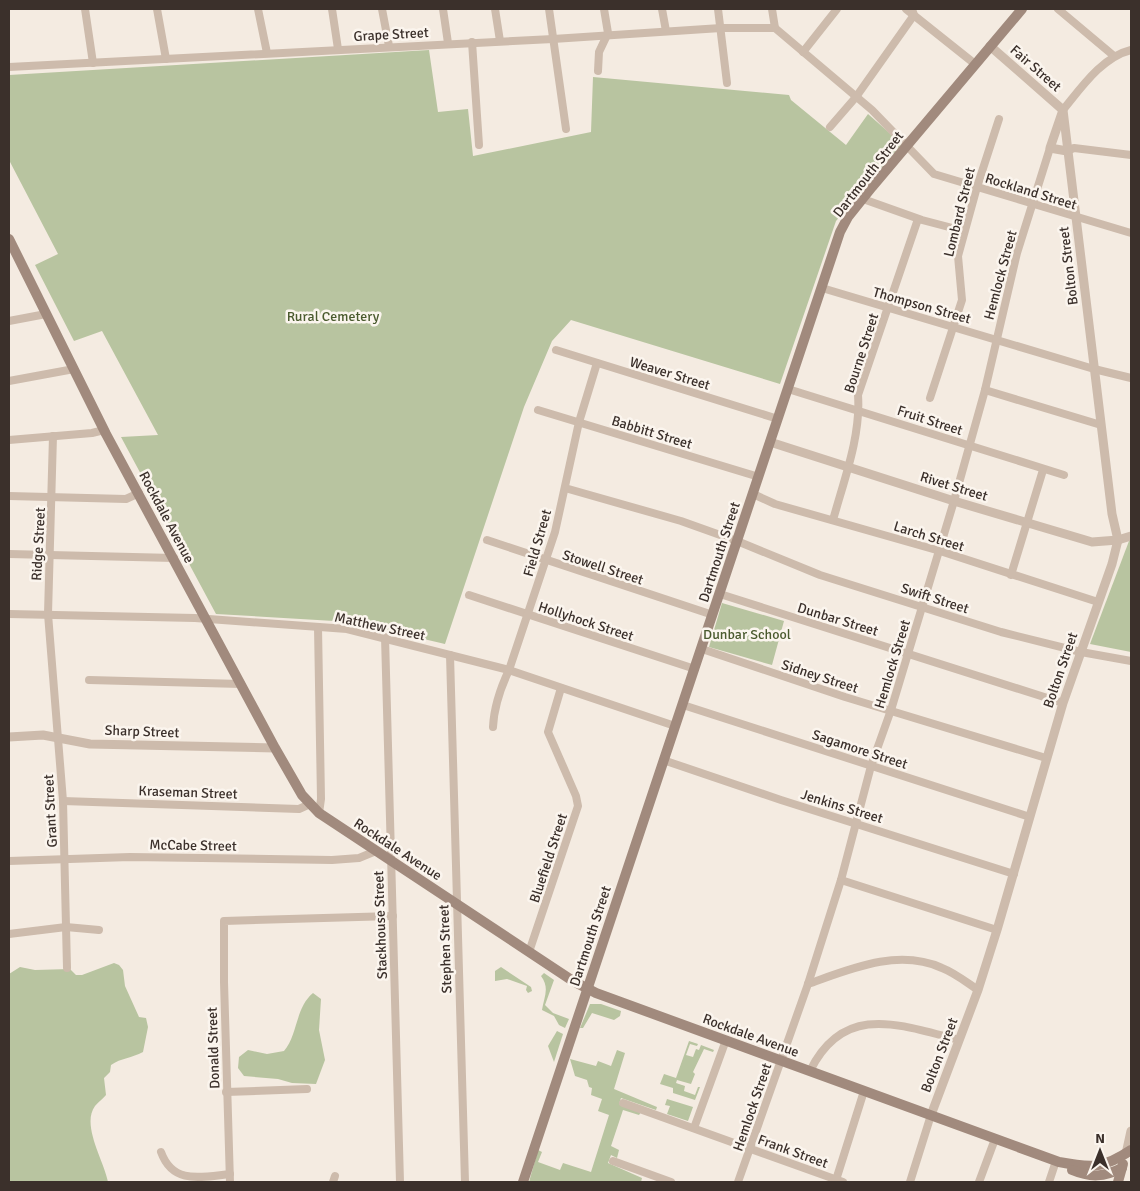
<svg xmlns="http://www.w3.org/2000/svg" width="1140" height="1191" font-family="Signika,sans-serif">
  <rect width="100%" height="100%" fill="#f4ebe1"/>
  <!-- green -->
  <g fill="#b8c4a0">
    <polygon points="429,50 438,112 468,109 473,156 591,132 593,77 789,95 791,100 846,145 868,114 902,144 836,221 780,384 571,320 552,341 524,407 445,644 351,622 216,614 121,437 158,435 102,331 74,341 35,265 58,254 9,160 9,75"/>
    <polygon points="1129,541 1131,541 1131,652 1090,644"/>
    <polygon points="722,603 784,621 772,665 709,647"/>
    <path d="M114,963L119,965L123,970L125,986L139,1017L146,1018L148,1027L143,1052C132,1058 121,1058 111,1065L110,1072L104,1078L106,1095C103,1099 98,1102 95,1106C81,1125 104,1161 108,1182H9V974L20,967L35,970L70,969L76,975H82Z"/>
    <polygon points="501,967 531,987 532,991 528,993 526,990 527,986 507,979 495,981 495,971"/>
    <path d="M544,973L554,980L545,1005L553,1013L569,1019L565,1028L559,1025L554,1016L542,1010C544,997 550,988 541,976Z"/>
    <path d="M313,993L321,999L319,1030L325,1060L316,1084L292,1083L278,1079L244,1076L238,1068L239,1057L248,1050L267,1054L284,1051C298,1035 295,1008 313,993Z"/>
    <polygon points="590,1004 601,1004 621,1011 620,1016 614,1020 592,1013 583,1028 580,1028"/>
    <polygon points="557,1031 563,1034 554,1062 548,1046"/>
    <polygon points="689,1041 698,1044 697,1046 690,1044 686,1055 693,1057 696,1049 699,1050 701,1045 714,1050 713,1052 704,1049 693,1072 695,1074 691,1084 677,1080 676,1083 685,1086 684,1091 695,1095 698,1087 700,1087 695,1100 673,1093 673,1088 660,1084 664,1074 676,1078"/>
    <polygon points="617,1050 625,1053 614,1089 657,1107 656,1110 621,1098 619,1104 641,1112 639,1115 623,1110 611,1146 619,1150 617,1158 611,1155 608,1163 642,1178 641,1182 529,1182 538,1150 542,1152 538,1162 560,1170 563,1163 591,1172 609,1115 598,1111 602,1099 591,1095 592,1088 589,1087 587,1080 575,1076 570,1059 596,1066 598,1061 611,1066"/>
    <polygon points="667,1099 693,1107 688,1121 667,1114 670,1106 665,1105"/>
  </g>
  <g fill="none" stroke-linecap="round" stroke-linejoin="round">
    <!-- minor -->
    <g stroke="#cdbbac" stroke-width="8">
      <polyline points="85,9 93,63"/>
      <polyline points="157,9 166,59"/>
      <polyline points="258,9 267,53"/>
      <polyline points="332,9 338,49"/>
      <polyline points="382,9 389,46"/>
      <polyline points="443,9 448,43"/>
      <polyline points="495,9 500,41"/>
      <polyline points="549,9 566,129"/>
      <polyline points="662,9 666,31"/>
      <polyline points="718,9 727,83"/>
      <polyline points="772,9 775,28 872,110 934,174 1131,233"/>
      <polyline points="906,9 975,64"/>
      <polyline points="1058,9 1114,56"/>
      <polyline points="472,42 479,145"/>
      <polyline points="803,52 837,9"/>
      <polyline points="9,67 553,39 721,28 775,28"/>
      <polyline points="598,71 599,52 608,33 604,9"/>
      <path d="M1063,110C1081,88 1102,57 1131,50"/>
      <polyline points="830,127 856,97 914,15 912,9"/>
      <polyline points="1067,151 1074,148 1131,155"/>
      <polyline points="863,199 922,220 964,231"/>
      <polyline points="822,288 1094,369 1131,378"/>
      <polyline points="9,321 46,314"/>
      <polyline points="556,350 778,419"/>
      <polyline points="9,381 74,369"/>
      <polyline points="788,389 1064,475"/>
      <polyline points="985,390 1101,425"/>
      <polyline points="930,398 962,300 958,256 977,187 999,119"/>
      <polyline points="538,410 759,477"/>
      <polyline points="53,436 48,614 63,801 67,968"/>
      <polyline points="9,440 92,433 104,430"/>
      <polyline points="565,488 681,521 737,541 820,575 1001,632 1081,652 1131,661"/>
      <polyline points="753,494 775,504 940,551 1098,602"/>
      <polyline points="9,496 126,499 139,493"/>
      <path d="M833,520C844,480 861,436 858,395L918,219"/>
      <polyline points="487,540 713,615"/>
      <polyline points="9,554 174,558"/>
      <polyline points="1011,575 1043,470"/>
      <polyline points="720,594 1063,703"/>
      <polyline points="469,595 695,669"/>
      <polyline points="9,614 195,618 347,629 509,670 675,726"/>
      <polyline points="318,627 321,799 319,813"/>
      <polyline points="385,637 400,1182"/>
      <polyline points="702,649 845,697 1046,758"/>
      <polyline points="450,655 465,1182"/>
      <polyline points="89,680 241,684"/>
      <polyline points="683,705 1030,817"/>
      <path d="M493,727C494,706 500,689 509,670L555,532L579,422L597,363"/>
      <polyline points="663,760 781,800 1014,874"/>
      <polyline points="63,801 299,809 310,804"/>
      <polyline points="9,861 130,857 332,860 359,858 376,851"/>
      <polyline points="841,880 997,930"/>
      <polyline points="9,934 66,927 99,930"/>
      <polyline points="529,952 578,806 576,796 548,732 561,688"/>
      <path d="M808,984C850,969 898,948 942,968C955,973 966,982 978,990"/>
      <path d="M810,1071C844,1002 900,1025 959,1040"/>
      <polyline points="226,1092 307,1089"/>
      <polyline points="623,1103 843,1182"/>
      <polyline points="694,1128 726,1040"/>
      <path d="M161,1152C173,1185 201,1177 230,1174"/>
      <polyline points="613,1161 671,1182"/>
      <polyline points="836,1180 864,1091"/>
      <polyline points="230,1182 224,982 224,921 393,916"/>
      <polyline points="333,1182 335,1176"/>
      <polyline points="738,1182 808,984 841,880 871,766 891,710 954,501 985,390 1017,253 1050,148"/>
      <polyline points="910,1182 931,1115"/>
      <polyline points="979,1182 995,1139"/>
      <polyline points="1049,1182 1056,1161"/>
    </g>
    <!-- tertiary -->
    <g stroke="#cdbbac" stroke-width="9">
      <polyline points="1062,113 1050,148 1067,151"/>
      <polyline points="770,442 954,501 1092,542 1118,540 1131,536"/>
      <polyline points="9,737 43,735 90,744 275,748"/>
      <polyline points="931,1115 978,990 997,930 1063,703 1112,564 1118,540 1112,514 1063,110 990,46"/>
      <polyline points="1126,1154 1131,1131"/>
    </g>
    <!-- secondary -->
    <g stroke="#a18a7d" stroke-width="10">
      <path d="M9,239L106,434L275,748L302,795L319,813L573,981L596,993L1059,1162C1091,1168 1103,1169 1131,1150"/>
      <path d="M1072,1170C1091,1178 1104,1177 1122,1168"/>
      <polyline points="523,1182 840,232 848,217 872,187 1022,9"/>
      <polyline points="1118,1182 1123,1164"/>
    </g>
  </g>
  <g text-anchor="middle" stroke-width="5" stroke-linejoin="round" paint-order="stroke">
    <!-- street labels -->
    <g font-size="14" fill="#3b302b" stroke="#fbf5ee">
      <text transform="translate(391 34) rotate(-3)" y="5">Grape Street</text>
      <text transform="translate(1036 68) rotate(41)" y="5">Fair Street</text>
      <text transform="translate(868 174) rotate(-52)" y="5">Dartmouth Street</text>
      <text transform="translate(1031 191) rotate(17)" y="5">Rockland Street</text>
      <text transform="translate(959 212) rotate(-76)" y="5">Lombard Street</text>
      <text transform="translate(1068 266) rotate(-97)" y="5">Bolton Street</text>
      <text transform="translate(1000 275) rotate(-75)" y="5">Hemlock Street</text>
      <text transform="translate(922 305) rotate(16)" y="5">Thompson Street</text>
      <text transform="translate(861 353) rotate(-72)" y="5">Bourne Street</text>
      <text transform="translate(670 373) rotate(17)" y="5">Weaver Street</text>
      <text transform="translate(930 420) rotate(18)" y="5">Fruit Street</text>
      <text transform="translate(652 432) rotate(17)" y="5">Babbitt Street</text>
      <text transform="translate(954 486) rotate(17)" y="5">Rivet Street</text>
      <text transform="translate(167 517) rotate(62)" y="5">Rockdale Avenue</text>
      <text transform="translate(929 536) rotate(17)" y="5">Larch Street</text>
      <text transform="translate(537 543) rotate(-74)" y="5">Field Street</text>
      <text transform="translate(38 544) rotate(-87)" y="5">Ridge Street</text>
      <text transform="translate(719 552) rotate(-72)" y="5">Dartmouth Street</text>
      <text transform="translate(603 567) rotate(18)" y="5">Stowell Street</text>
      <text transform="translate(935 598) rotate(18)" y="5">Swift Street</text>
      <text transform="translate(838 619) rotate(17)" y="5">Dunbar Street</text>
      <text transform="translate(586 621) rotate(18)" y="5">Hollyhock Street</text>
      <text transform="translate(380 626) rotate(12)" y="5">Matthew Street</text>
      <text transform="translate(892 664) rotate(-73)" y="5">Hemlock Street</text>
      <text transform="translate(1060 670) rotate(-71)" y="5">Bolton Street</text>
      <text transform="translate(820 676) rotate(18)" y="5">Sidney Street</text>
      <text transform="translate(142 731) rotate(2)" y="5">Sharp Street</text>
      <text transform="translate(860 749) rotate(18)" y="5">Sagamore Street</text>
      <text transform="translate(188 792) rotate(2)" y="5">Kraseman Street</text>
      <text transform="translate(842 806) rotate(17)" y="5">Jenkins Street</text>
      <text transform="translate(50 811) rotate(-93)" y="5">Grant Street</text>
      <text transform="translate(193 845) rotate(1)" y="5">McCabe Street</text>
      <text transform="translate(398 849) rotate(33)" y="5">Rockdale Avenue</text>
      <text transform="translate(548 858) rotate(-72)" y="5">Bluefield Street</text>
      <text transform="translate(380 925) rotate(-92)" y="5">Stackhouse Street</text>
      <text transform="translate(590 936) rotate(-72)" y="5">Dartmouth Street</text>
      <text transform="translate(445 949) rotate(-92)" y="5">Stephen Street</text>
      <text transform="translate(751 1035) rotate(20)" y="5">Rockdale Avenue</text>
      <text transform="translate(213 1048) rotate(-92)" y="5">Donald Street</text>
      <text transform="translate(939 1055) rotate(-69)" y="5">Bolton Street</text>
      <text transform="translate(752 1107) rotate(-71)" y="5">Hemlock Street</text>
      <text transform="translate(793 1151) rotate(20)" y="5">Frank Street</text>
    </g>
    <!-- park labels -->
    <g font-size="14" fill="#4a5a2e" stroke="#fbf5ee">
      <text x="333" y="321">Rural Cemetery</text>
      <text x="747" y="639">Dunbar School</text>
    </g>
  </g>
  <!-- border -->
  <rect width="1140" height="1191" fill="none" stroke="#3b302b" stroke-width="20"/>
  <!-- north arrow -->
  <g transform="translate(1100 1151)" stroke="#fbf5ee" stroke-width="4" paint-order="stroke">
  <path d="M0-4L9 19L0 12L-9 19Z" fill="#3b302b"/>
  <text y="-8" font-size="14" font-weight="bold" text-anchor="middle" fill="#3b302b">N</text>
  </g>
</svg>
